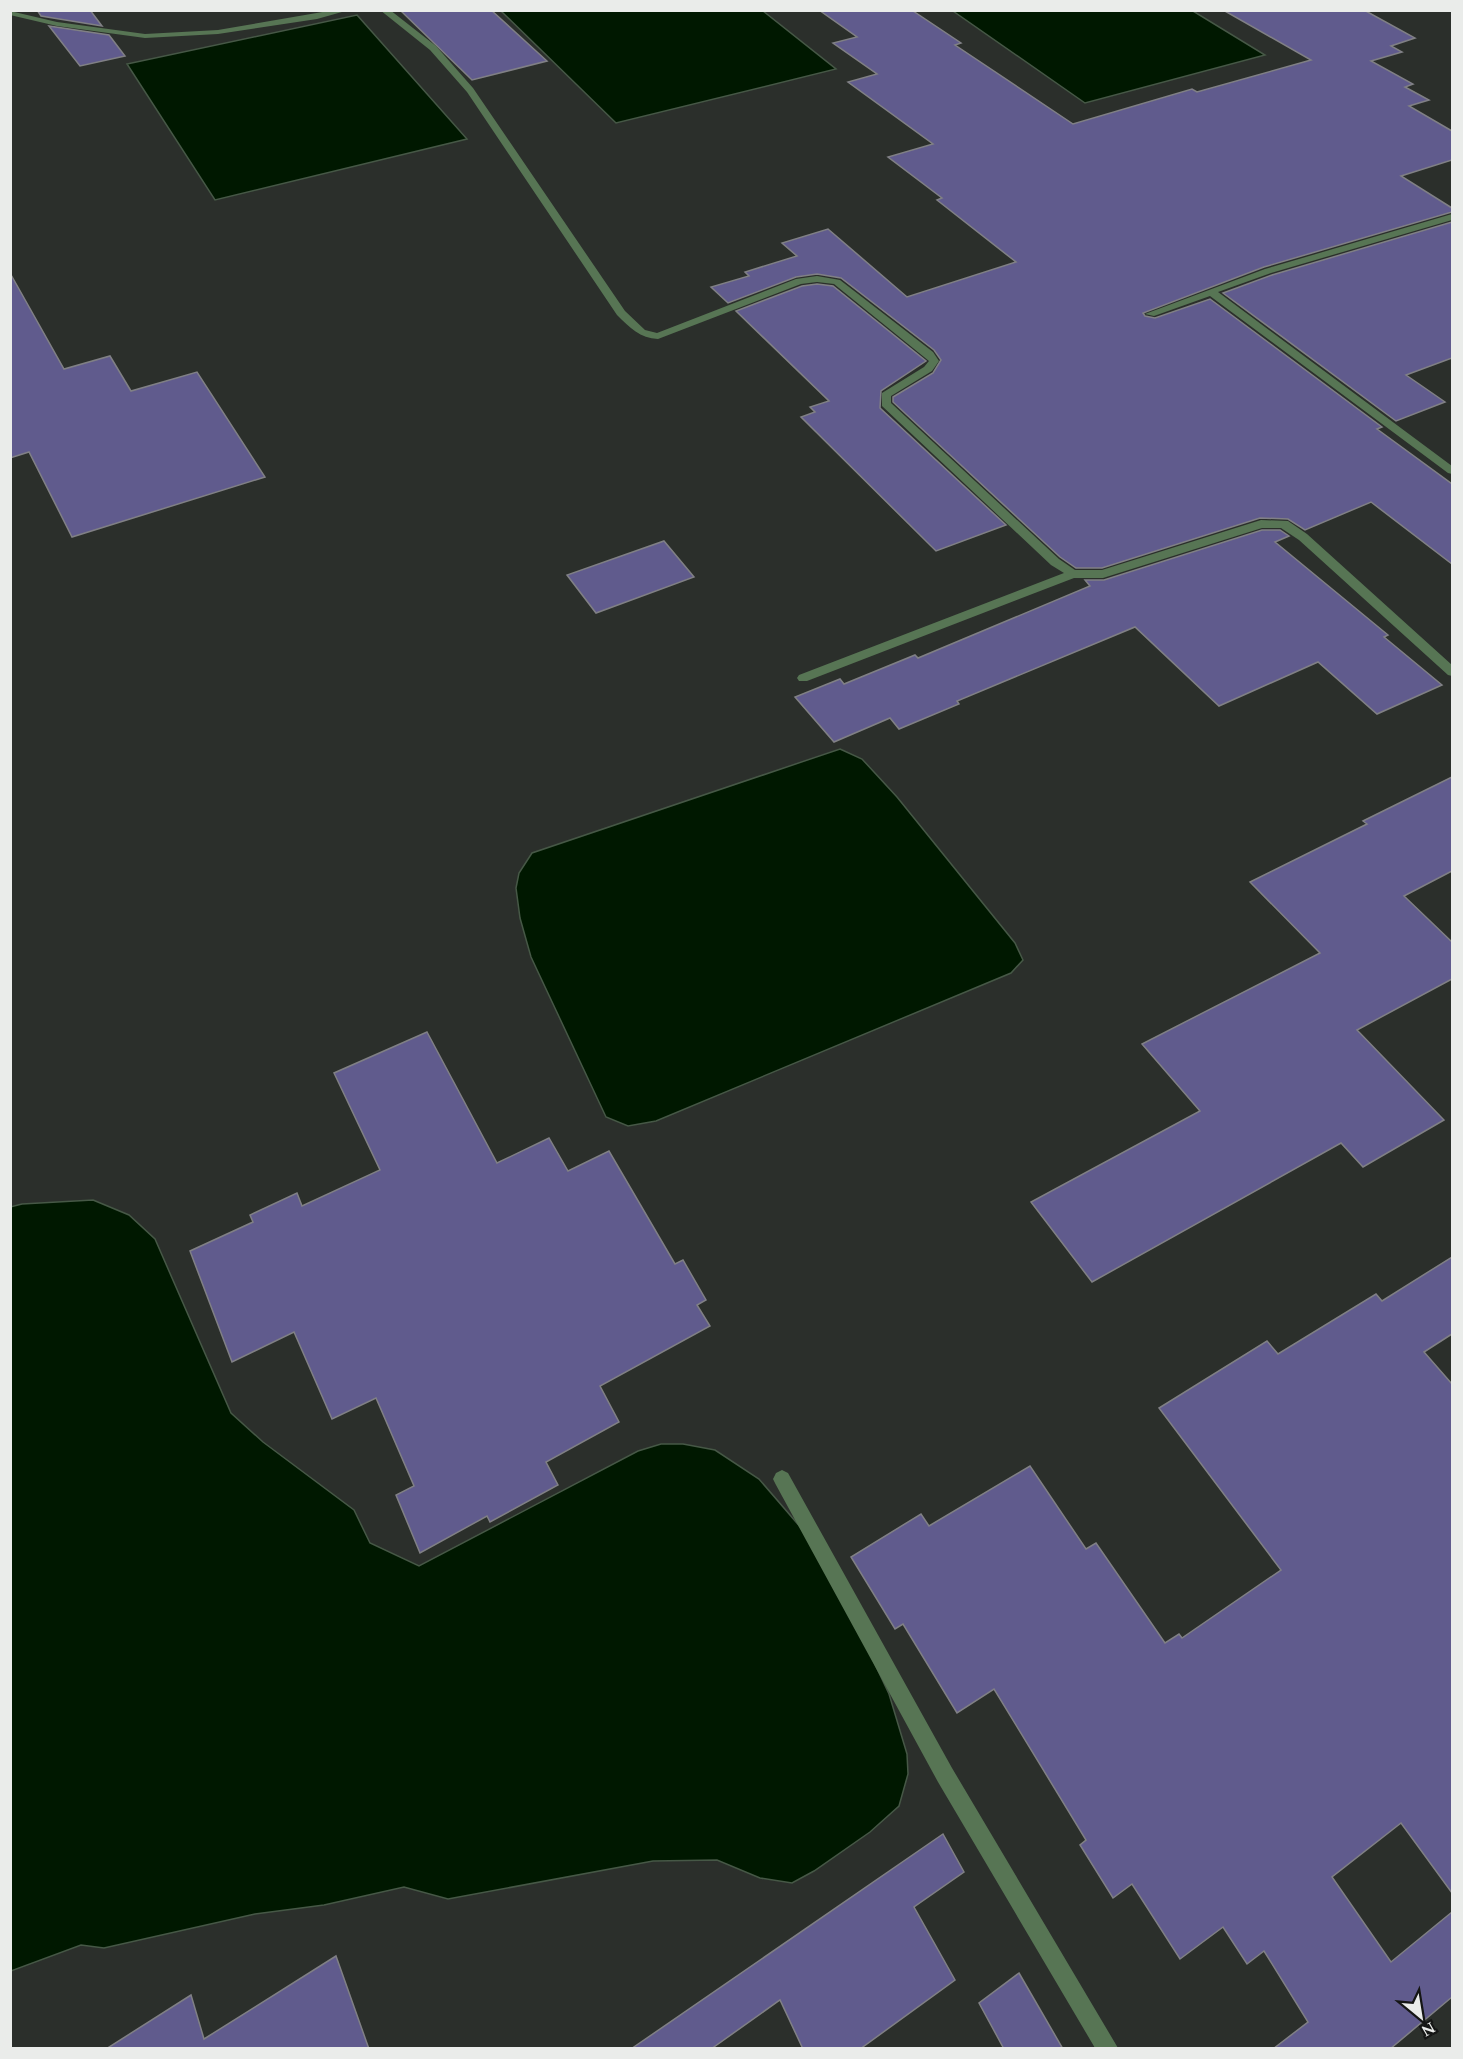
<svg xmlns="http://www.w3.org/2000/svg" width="1463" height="2059" font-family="Spectral,serif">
  <rect width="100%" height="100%" fill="#2b2f2b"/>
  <!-- water -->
  <g fill="#001800" stroke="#465846" stroke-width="1.5">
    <polygon points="501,11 763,11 836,69 616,123"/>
    <polygon points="953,11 1193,11 1265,55 1085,103"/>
    <polygon points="357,15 467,139 215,200 127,64"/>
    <polygon points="840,749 862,759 897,797 1015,943 1023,960 1011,973 656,1121 628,1126 606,1117 531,957 520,918 516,888 519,873 532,853"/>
    <polygon points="93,1200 129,1215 155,1239 231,1413 263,1442 354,1510 370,1543 419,1566 638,1451 661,1444 683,1444 715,1450 759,1479 802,1529 832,1573 889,1694 907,1754 908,1774 899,1806 870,1832 814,1871 792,1883 760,1878 717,1860 653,1861 448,1899 404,1887 324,1905 255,1914 104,1948 81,1945 11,1971 10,1207 22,1204"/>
  </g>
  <!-- building -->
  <g fill="#605b8d" stroke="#808085" stroke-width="1.5">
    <polygon points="37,10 90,10 102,26 41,16"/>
    <polygon points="400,10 491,10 547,61 472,80"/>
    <polygon points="819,10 913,11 961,43 955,45 1073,124 1192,89 1197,92 1311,60 1223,10 1364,10 1415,38 1391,46 1402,52 1371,61 1413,84 1405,87 1429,100 1409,106 1452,131 1452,160 1401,176 1452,208 1452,212 1264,267 1143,313 1145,316 1155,318 1210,299 1382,427 1377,429 1452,484 1452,564 1371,502 1305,530 1288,519 1260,518 1102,568 1076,568 1060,557 893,402 893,397 933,373 941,360 934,350 841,278 817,274 796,277 728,303 711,287 749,276 745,272 797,256 782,243 828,229 907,297 1016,262 937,200 942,198 888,157 933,144 848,82 877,74 833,43 857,37"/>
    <polygon points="49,26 109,35 125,56 80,66"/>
    <polygon points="1452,222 1452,358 1406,375 1445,402 1396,421 1223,293 1272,275"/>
    <polygon points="10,273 64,369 110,356 131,391 197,372 265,477 72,537 29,452 10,458"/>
    <polygon points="817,284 833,286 926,361 881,391 880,408 1006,525 936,551 801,417 815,412 810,407 829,401 736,311 802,286"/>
    <polygon points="1262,530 1280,530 1289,536 1275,542 1388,635 1384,637 1442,685 1377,714 1318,662 1219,706 1135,627 957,701 959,704 899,729 890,718 834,742 795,697 840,679 844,684 915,655 918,658 1090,586 1085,580 1104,580"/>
    <polygon points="664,541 694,577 596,613 567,575"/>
    <polygon points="1452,777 1452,871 1404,896 1452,942 1452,979 1357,1030 1444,1120 1363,1167 1341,1143 1092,1282 1031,1202 1200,1111 1142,1044 1320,953 1250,882 1367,824 1363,821"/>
    <polygon points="427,1032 497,1163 549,1138 568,1171 609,1151 675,1264 683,1260 706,1300 697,1305 710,1326 600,1386 619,1422 546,1462 558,1485 490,1522 487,1516 420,1553 396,1495 414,1486 376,1398 332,1419 294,1332 232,1362 190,1251 253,1222 250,1215 297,1193 302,1206 380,1170 334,1073"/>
    <polygon points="1452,1257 1452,1334 1424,1352 1452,1384 1452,1893 1401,1823 1332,1877 1391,1962 1452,1912 1452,1997 1390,2049 1273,2049 1308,2022 1264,1951 1247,1964 1223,1927 1180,1959 1132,1884 1113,1898 1080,1845 1086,1840 994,1689 957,1713 903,1624 895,1629 851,1557 921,1514 929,1526 1030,1466 1086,1549 1096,1543 1165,1643 1179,1634 1182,1638 1281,1570 1159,1408 1267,1341 1278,1354 1376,1294 1382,1301"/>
    <polygon points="943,1834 964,1872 914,1907 955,1980 860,2049 803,2049 780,2000 711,2049 631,2049"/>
    <polygon points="336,1956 369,2049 106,2049 191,1995 204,2039"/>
    <polygon points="1019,1973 1063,2049 1004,2049 979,2003"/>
  </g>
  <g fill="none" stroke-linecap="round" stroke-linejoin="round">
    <!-- minor -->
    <g fill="#577554" fill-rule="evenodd">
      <polygon points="334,10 349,10 317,19 218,34 145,38 57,26 10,15 10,11 57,22 145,34 218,30"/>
      <path d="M380,10H390L436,46L473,88L625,311L645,330L657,333L796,279L817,276L840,280L933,352L939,361L932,371L891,396V403L1059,559L1075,570H1102L1261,520L1288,521L1307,534L1452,665V676L1448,675L1299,540L1281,528H1262L1103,578H1074L807,681H799L797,678L799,675L1064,573L1051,565L882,406V393L924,367L929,361L834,284L817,282L801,284L658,339C640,338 630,328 617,315L467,92L430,50Z"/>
      <polygon points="1452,214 1452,220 1271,273 1218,292 1452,466 1452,474 1448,473 1210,296 1154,316 1145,314 1265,269"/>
      <polygon points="782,1470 788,1473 952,1768 1118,2048 1095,2048 938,1782 776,1485 773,1479 776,1473"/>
    </g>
  </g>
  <!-- border -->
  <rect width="1463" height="2059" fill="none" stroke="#eaecea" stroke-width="24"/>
  <!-- north arrow -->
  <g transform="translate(1421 2017) rotate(150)" stroke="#151615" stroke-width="4.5" paint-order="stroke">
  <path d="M0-4.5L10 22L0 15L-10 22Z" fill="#eaecea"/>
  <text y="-9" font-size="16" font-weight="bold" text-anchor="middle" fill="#eaecea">N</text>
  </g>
</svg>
